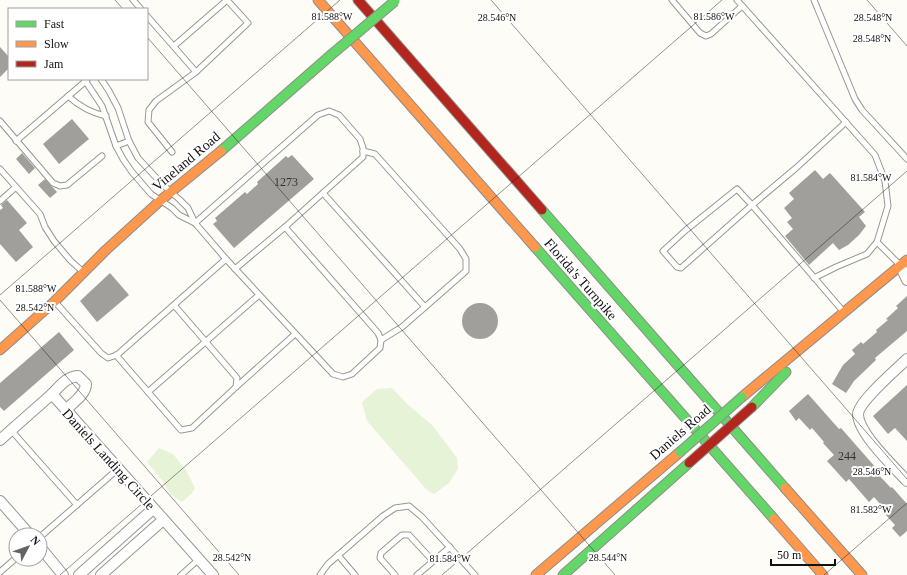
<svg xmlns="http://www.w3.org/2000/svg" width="907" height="575" font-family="'Times New Roman',serif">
  <rect width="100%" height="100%" fill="#fdfcf7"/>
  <!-- green -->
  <g fill="#e7f3d7">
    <polygon points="392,388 407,404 433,426 457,458 458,469 449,483 434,494 427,490 367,421 362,402 377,389"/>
    <polygon points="159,448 173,454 186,470 195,488 192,493 182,502 170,494 162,480 147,462"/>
  </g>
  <!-- building -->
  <g fill="#a19f9c">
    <polygon points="0,47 9,57 9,68 0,77"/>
    <polygon points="72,119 89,139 59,164 43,144"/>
    <polygon points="22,153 35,168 29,174 16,159"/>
    <polygon points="292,155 314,179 234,248 213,224 217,221 215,218 245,192 247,194 258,184 257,182 286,156 288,158"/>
    <polygon points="815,170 823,179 830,173 865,212 859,217 866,226 859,235 848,245 839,250 833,243 809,265 785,236 793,229 787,222 792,218 784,208 794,199 789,193"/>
    <polygon points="45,179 57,192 50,198 38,185"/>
    <polygon points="7,200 27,223 19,230 33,247 16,262 0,244 0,210 3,208 1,205"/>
    <polygon points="110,273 129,295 97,322 80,301"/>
    <polygon points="907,296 907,331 875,358 876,360 854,381 846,393 832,384 843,365 855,354 852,350 861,342 863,344 877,332 876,330 888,320 886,319 898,308 896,306"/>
    <circle cx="480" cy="321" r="18"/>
    <polygon points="59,332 74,350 4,411 0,407 0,383"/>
    <polygon points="907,385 907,441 895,428 888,434 873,416"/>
    <polygon points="808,394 839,429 841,428 876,468 874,470 891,488 892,487 907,504 907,531 900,537 892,528 895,525 885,514 887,512 874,497 869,502 849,479 846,482 827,461 834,455 823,443 824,442 812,428 810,430 799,418 796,421 789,411"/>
  </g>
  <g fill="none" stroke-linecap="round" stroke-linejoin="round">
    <defs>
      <g id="lane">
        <polyline points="133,0 141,9"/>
        <polyline points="672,0 700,33 706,36 711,34 742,6"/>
        <polyline points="737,0 875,155 885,181 888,206 877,242 899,264"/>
        <polyline points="814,0 855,99 862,110 907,159"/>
        <polyline points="147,16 196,72"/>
        <polyline points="174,46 227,0"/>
        <polyline points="84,79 102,106 116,146 123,159 132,172 151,194 172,208 179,215 195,223"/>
        <polyline points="101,79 109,91 118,108 129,141 138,158 162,184 180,200 188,208 195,223 226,259 333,374 343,377 352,374 380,348 381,340 378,333 285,227"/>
        <path d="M68,96C80,107 91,113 106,116"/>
        <polyline points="0,121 53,183 60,186 67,185 102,156"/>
        <polyline points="16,141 87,80"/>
        <polyline points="116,146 129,141"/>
        <polyline points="172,152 148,122 149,110 156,101 196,72 248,23 227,0"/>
        <polyline points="0,169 40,214 45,227 54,241 70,260 83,272"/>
        <polygon points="737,189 752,205 681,268 677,267 663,251 686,230"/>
        <polyline points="323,193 425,307 466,271 466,259 460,249 375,154 363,151"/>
        <polyline points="0,201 16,187"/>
        <polyline points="195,223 318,115 329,111 339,115 360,139 363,148 363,157 285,227 235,269"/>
        <polyline points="814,278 836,267 867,254 877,242"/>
        <polyline points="56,303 101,353 108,358 117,355 226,259"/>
        <polyline points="842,310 752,205 796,168 846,122"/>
        <polyline points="381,340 402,327 425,307"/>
        <polyline points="116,355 181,430 192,428 236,387 237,378 174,305"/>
        <polyline points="236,387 295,334"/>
        <polyline points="148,392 259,295"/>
        <polyline points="11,430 77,505"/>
        <polyline points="40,537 118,469"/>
        <polyline points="338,555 355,575"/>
        <polyline points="0,572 16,558"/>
        <polyline points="181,575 199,559"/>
        <polyline points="320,575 328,564 383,516 395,508 409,506 422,517 475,575"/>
        <polyline points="395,575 380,558 381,553 402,535 409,535 433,561"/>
        <polyline points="417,575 450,547"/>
      </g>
      <g id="street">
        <polyline points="900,265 907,280"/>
        <path d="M907,359C897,369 859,401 858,414C858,433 894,467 907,481"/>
        <path d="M52,394C60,386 66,377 78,376L86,384C86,395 72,403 66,410"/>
        <polyline points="0,440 52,394 213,575"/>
        <polyline points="0,501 30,535"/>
        <polyline points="40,547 63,575"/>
        <polyline points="79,575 153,509"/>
        <polyline points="101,575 163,520"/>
      </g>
      <g id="fast">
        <polyline points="221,151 331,55"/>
        <polyline points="542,210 785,488"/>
        <polyline points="535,247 774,519"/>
        <polyline points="752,407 786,372"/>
        <polyline points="563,575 689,463"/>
      </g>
      <g id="slow">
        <polyline points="318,0 535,247"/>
        <polyline points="0,350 55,301 106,250 161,200 221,151"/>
        <polyline points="742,397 907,260"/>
        <polyline points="785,488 862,575"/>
        <polyline points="774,519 823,575"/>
        <polyline points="536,575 680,452"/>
      </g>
      <polyline id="jam" points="358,0 542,210"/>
    </defs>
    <!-- lane casing -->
    <use href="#lane" stroke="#979795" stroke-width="7"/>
    <!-- street casing -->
    <use href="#street" stroke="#979795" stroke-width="12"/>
    <!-- fast casing -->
    <use href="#fast" stroke="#8e8d8b" stroke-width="11"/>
    <!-- slow casing -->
    <use href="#slow" stroke="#8e8d8b" stroke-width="11"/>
    <!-- jam casing -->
    <use href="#jam" stroke="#8e8d8b" stroke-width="11"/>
    <!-- lane -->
    <use href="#lane" stroke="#fffffe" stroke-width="5"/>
    <!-- street -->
    <use href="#street" stroke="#fffffe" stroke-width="10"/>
    <!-- fast -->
    <use href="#fast" stroke="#63d668" stroke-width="9"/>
    <!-- slow -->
    <use href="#slow" stroke="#ff974d" stroke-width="9"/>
    <!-- jam -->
    <use href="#jam" stroke="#b3261e" stroke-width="9"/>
    <defs>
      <g id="fast-bridge">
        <polyline points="331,55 395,1"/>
        <polyline points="680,452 742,397"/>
      </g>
      <polyline id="jam-bridge" points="689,463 752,407"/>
    </defs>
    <!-- fast-bridge casing -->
    <use href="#fast-bridge" stroke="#8e8d8b" stroke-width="11" stroke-linecap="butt"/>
    <!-- jam-bridge casing -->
    <use href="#jam-bridge" stroke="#8e8d8b" stroke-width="11" stroke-linecap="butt"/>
    <!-- fast-bridge -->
    <use href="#fast-bridge" stroke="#63d668" stroke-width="9"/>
    <!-- jam-bridge -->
    <use href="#jam-bridge" stroke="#b3261e" stroke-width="9"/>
  </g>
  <!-- ticks -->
  <path fill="none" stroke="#111" stroke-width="1" stroke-opacity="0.45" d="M115,0L123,9M491,0L907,479M867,0L907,46M147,37L615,575M0,295L340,0M0,300L239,575M60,575L722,0M442,575L907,171M824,575L907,503"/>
  <g text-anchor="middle" stroke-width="4" stroke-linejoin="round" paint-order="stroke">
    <!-- number labels -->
    <g font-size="12" fill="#353434">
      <text x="286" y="186">1273</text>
      <text x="847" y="460">244</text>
    </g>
    <!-- street labels -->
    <g font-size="14" fill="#111" stroke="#fff">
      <text transform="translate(186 161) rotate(-40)" y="5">Vineland Road</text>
      <text transform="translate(581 279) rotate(49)" y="5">Florida's Turnpike</text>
      <text transform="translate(680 432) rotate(-41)" y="5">Daniels Road</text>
      <text transform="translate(109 459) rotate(48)" y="5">Daniels Landing Circle</text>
    </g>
  </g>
  <g font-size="10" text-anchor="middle" fill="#111" stroke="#fff" stroke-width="4" stroke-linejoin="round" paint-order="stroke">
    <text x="332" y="20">81.588°W</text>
    <text x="714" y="20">81.586°W</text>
    <text x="497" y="21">28.546°N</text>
    <text x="873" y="21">28.548°N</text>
    <text x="872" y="42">28.548°N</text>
    <text x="871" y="181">81.584°W</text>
    <text x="36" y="292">81.588°W</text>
    <text x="35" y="311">28.542°N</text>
    <text x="872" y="475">28.546°N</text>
    <text x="871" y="513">81.582°W</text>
    <text x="232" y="561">28.542°N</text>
    <text x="608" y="561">28.544°N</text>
    <text x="450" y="562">81.584°W</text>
  </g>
  <!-- legend -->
  <rect x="8" y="8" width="140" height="72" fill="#ffffff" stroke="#a0a0a0"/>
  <rect x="16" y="21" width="20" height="6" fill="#63d668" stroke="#a0a0a0"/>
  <text x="44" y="28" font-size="12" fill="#111111">Fast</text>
  <rect x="16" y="41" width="20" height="6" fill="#ff974d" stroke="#a0a0a0"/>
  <text x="44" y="48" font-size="12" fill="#111111">Slow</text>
  <rect x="16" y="61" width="20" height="6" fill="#b3261e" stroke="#a0a0a0"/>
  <text x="44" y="68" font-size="12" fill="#111111">Jam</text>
  <!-- north arrow -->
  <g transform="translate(28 547) rotate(49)"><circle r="19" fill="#ffffff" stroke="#a0a0a0"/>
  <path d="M0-3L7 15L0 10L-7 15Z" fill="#646362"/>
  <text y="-6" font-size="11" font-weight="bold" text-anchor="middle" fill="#111111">N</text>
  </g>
  <!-- scale -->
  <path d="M771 559v6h64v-6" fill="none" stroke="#111111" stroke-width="2"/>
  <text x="777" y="559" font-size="12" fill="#111111" stroke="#ffffff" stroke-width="3" paint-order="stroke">50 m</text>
</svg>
